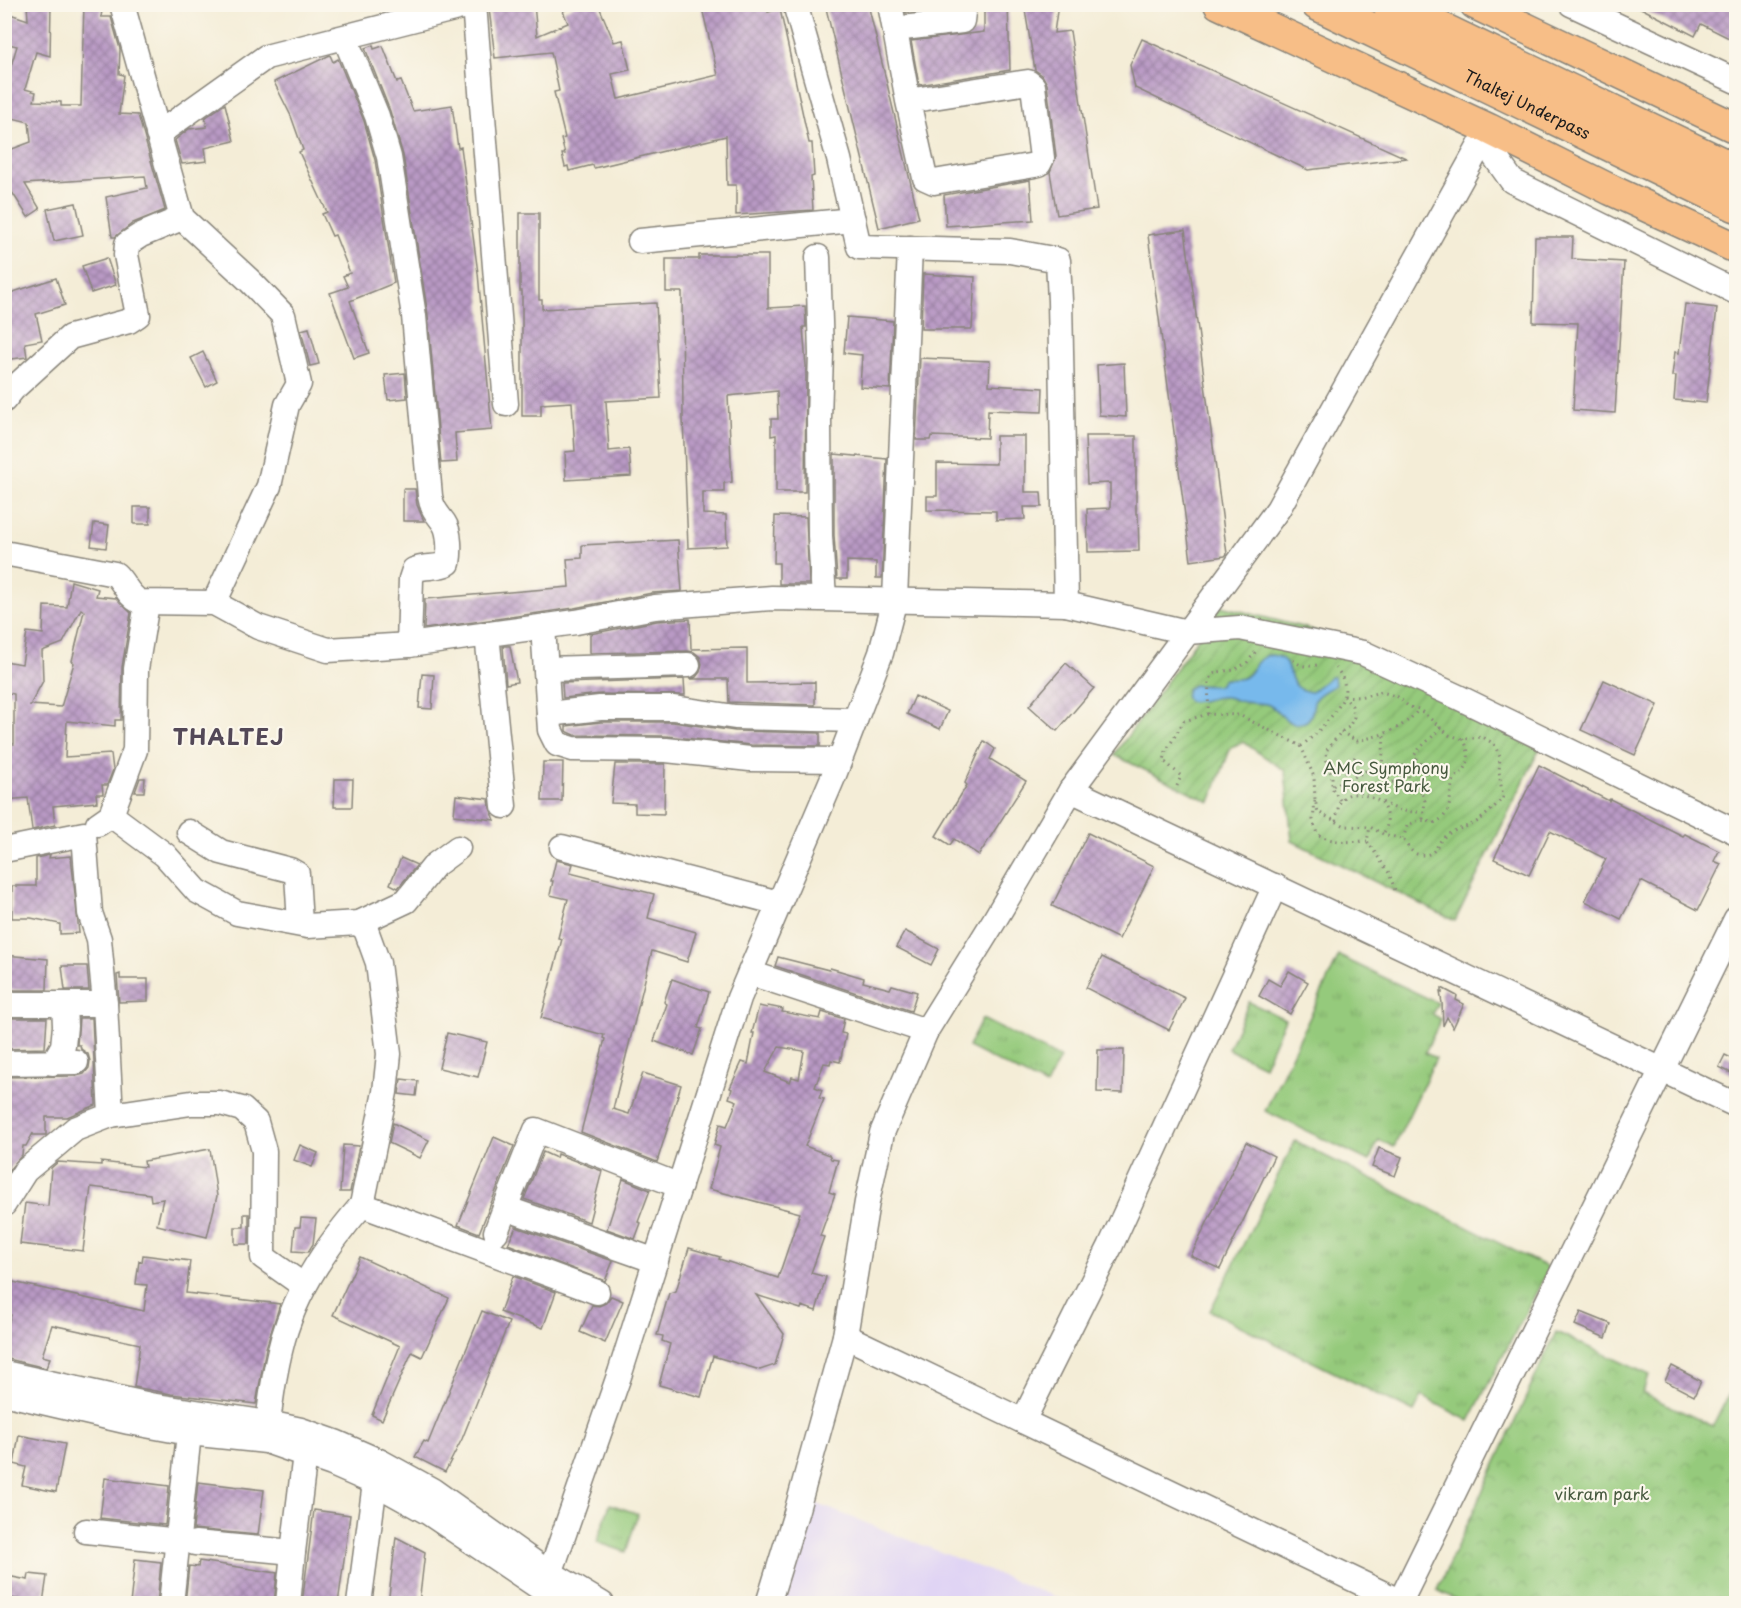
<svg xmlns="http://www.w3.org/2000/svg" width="1741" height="1608" font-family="'Playpen Sans',sans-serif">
  <defs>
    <pattern id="grass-tufts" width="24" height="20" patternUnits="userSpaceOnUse" patternTransform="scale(1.5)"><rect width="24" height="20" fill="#95ca7c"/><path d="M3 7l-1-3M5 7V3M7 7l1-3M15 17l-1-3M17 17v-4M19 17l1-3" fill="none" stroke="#80ad6b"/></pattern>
    <pattern id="park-crowns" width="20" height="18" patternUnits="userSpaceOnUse" patternTransform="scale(1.5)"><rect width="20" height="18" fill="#95ca7c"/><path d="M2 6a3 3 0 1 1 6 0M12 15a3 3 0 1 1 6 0" fill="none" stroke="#80ad6b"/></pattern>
    <pattern id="garden-furrows" width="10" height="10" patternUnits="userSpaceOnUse" patternTransform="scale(1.5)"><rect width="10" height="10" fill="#95ca7c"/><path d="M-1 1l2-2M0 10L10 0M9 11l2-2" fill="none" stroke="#80ad6b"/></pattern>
    <pattern id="building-cross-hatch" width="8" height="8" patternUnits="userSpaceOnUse" patternTransform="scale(1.5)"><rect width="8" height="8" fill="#b99ac5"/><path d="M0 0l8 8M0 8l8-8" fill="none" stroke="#967d9f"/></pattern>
  </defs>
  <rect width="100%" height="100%" fill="#fbf7ec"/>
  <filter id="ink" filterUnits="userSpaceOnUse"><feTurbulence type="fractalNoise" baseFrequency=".0167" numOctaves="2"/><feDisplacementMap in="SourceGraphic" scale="12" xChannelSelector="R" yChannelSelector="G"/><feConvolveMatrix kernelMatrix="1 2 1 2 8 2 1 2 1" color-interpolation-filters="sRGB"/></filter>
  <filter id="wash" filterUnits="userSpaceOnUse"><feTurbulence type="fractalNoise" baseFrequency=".008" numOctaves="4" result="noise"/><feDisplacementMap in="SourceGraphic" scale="24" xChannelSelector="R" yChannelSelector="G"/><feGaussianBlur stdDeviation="1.35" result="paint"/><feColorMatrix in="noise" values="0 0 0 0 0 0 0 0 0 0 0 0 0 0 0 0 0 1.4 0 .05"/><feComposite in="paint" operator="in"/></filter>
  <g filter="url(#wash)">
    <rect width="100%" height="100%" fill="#f4edd7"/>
    <!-- built -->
    <polygon fill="#e0d4f4" points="807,1500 1071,1603 776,1604"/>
    <!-- grass -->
    <g fill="url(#grass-tufts)" stroke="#58734c" stroke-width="1.5">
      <polygon points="1339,956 1438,1003 1432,1014 1441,1019 1425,1053 1436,1058 1394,1147 1379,1140 1369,1161 1265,1111"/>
      <polygon points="1249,1002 1285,1019 1264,1066 1228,1049"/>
      <polygon points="982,1019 1060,1058 1046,1086 968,1047"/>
      <polygon points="1295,1141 1549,1268 1469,1421 1422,1396 1414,1412 1210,1311"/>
      <polygon points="610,1504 638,1514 626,1552 597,1542"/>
    </g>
    <!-- park -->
    <polygon fill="url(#park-crowns)" stroke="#58734c" stroke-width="1.5" points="1556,1332 1650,1375 1642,1393 1713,1426 1736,1380 1736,1603 1465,1604 1437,1590"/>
    <!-- garden -->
    <polygon fill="url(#garden-furrows)" stroke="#58734c" stroke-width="1.5" points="1221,606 1313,630 1540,748 1455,921 1292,841 1285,771 1243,742 1231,747 1210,802 1114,755"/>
    <!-- water -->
    <path fill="#77b9ec" stroke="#4a6a84" stroke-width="1.5" d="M1268,655C1300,655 1279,688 1311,692L1330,677H1334L1335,685C1329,689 1321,692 1316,698C1311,705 1315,717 1305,722C1285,730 1280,707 1266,704C1258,703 1250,703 1243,702C1237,701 1231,697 1225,697C1212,696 1201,704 1189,701L1185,696L1187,689L1194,685L1218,686L1224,679C1259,682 1244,666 1268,655Z"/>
    <g id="blocks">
      <!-- building -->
      <g fill="url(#building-cross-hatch)" fill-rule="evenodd">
        <polygon points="27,4 51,4 50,56 36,52 25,89 36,92 34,101 61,102 61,106 81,106 84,4 103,4 101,17 111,17 120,49 119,74 124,75 119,114 138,115 165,210 133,223 115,237 112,237 106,197 147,188 145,176 25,184 40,209 28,217 10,189 4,191 4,152 31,142 29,122 4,116 4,89 17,46 4,43 4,12 28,20"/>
        <polygon points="523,4 534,4 537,36 568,23 563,11 577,4 598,4 614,42 623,40 630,70 612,74 618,99 718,75 701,4 766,4 768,12 780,9 809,143 812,143 814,176 811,177 813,210 736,215 736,185 727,185 726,136 594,168 593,165 569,171 568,166 565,167 562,154 565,154 561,139 565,138 554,92 559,91 551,52 495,58 489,8"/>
        <polygon points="825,4 868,4 919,218 879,228"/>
        <polygon points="905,4 949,4 949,8 906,13"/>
        <polygon points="984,4 1008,4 1010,70 919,85 911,41 984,32"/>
        <polygon points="1024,4 1058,4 1054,33 1070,31 1097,209 1057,215 1050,172 1056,156 1047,84 1042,75 1035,70"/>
        <polygon points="1633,4 1737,4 1737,42 1701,24 1695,36"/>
        <polygon points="1142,39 1406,158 1308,170 1135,88 1130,65"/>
        <polygon points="373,45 374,49 383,46 397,82 401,81 413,111 452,105 458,148 461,147 478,273 492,430 455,433 457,462 441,463 428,315 403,155 390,111 365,48"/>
        <polygon points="330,55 333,62 338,59 364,121 375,160 394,283 350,301 369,353 354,358 330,293 348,287 343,276 350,273 335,235 332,236 322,214 327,212 299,152 303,150 291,116 274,82"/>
        <polygon points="225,104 234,141 205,148 207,161 182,164 175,140 189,129 207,127 205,118"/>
        <polygon points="1030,180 1033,220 946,226 944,195"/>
        <polygon points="76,203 83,235 54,241 47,209"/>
        <polygon points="520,213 539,213 539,300 542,300 542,309 656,303 661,398 606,401 609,451 629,449 631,476 566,480 565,452 575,451 572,402 541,404 541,416 522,416 522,291 520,291"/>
        <polygon points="1185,230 1227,554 1225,556 1191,561 1148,235"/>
        <polygon points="1535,237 1573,237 1572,259 1624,262 1615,413 1573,410 1578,323 1533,322"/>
        <polygon points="699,255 768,255 768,308 805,306 806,327 803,327 806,366 805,492 776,492 776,435 771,436 771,419 778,419 777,391 728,396 732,482 724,483 724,492 703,492 703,514 726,515 727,546 688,548 683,418 682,292 666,292 666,259 699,259"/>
        <polygon points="107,258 116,285 91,293 82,266"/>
        <polygon points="923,274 975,277 972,329 921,329"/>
        <polygon points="56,278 65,305 36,314 42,340 25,343 27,357 4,360 4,295"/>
        <polygon points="1685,304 1717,308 1706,403 1674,400 1676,376 1672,376 1675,352 1679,353"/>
        <polygon points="847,317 893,321 890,389 860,387 862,355 844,353"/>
        <polygon points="309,328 319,364 310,366 301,330"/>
        <polygon points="203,352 217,381 206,387 191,358"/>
        <polygon points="920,358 990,361 989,385 1043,388 1042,412 988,410 987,438 931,436 930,440 916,440"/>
        <polygon points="1124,363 1126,417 1099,415 1097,365"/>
        <polygon points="405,373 407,398 388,400 385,375"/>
        <polygon points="996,436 1025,436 1025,492 1041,492 1042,507 1024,507 1025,519 996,520 996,511 927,510 927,496 937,496 937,463 996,464"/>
        <polygon points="1085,436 1136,436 1136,514 1138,514 1139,551 1088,552 1087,509 1110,508 1110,483 1087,484"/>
        <polygon points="834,454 887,459 882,578 876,578 876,562 847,561 847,579 837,579 834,535"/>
        <polygon points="403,489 415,489 417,505 424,521 403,521"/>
        <rect x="134" y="507" width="16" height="17"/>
        <polygon points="775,516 806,517 809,584 779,584 779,563 774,563"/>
        <polygon points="94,523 109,525 106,548 91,546"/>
        <polygon points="678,540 682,591 652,593 574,608 424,629 425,599 569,587 567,559 582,558 582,545"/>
        <path d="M71,581L98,589L96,596L116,598L131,613L122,667L121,720H115V726L67,721L65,757L111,754L113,770L107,785H102L103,794H96L97,802L53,806L55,825L32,830L28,798L4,800V744H14V694L4,692V661L22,664L27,632L43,634L44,606L67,607ZM81,609L84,611L72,661L74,663L61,707L30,705L43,681L42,651L63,643Z"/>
        <polygon points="690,619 691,649 747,648 747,683 815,682 815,705 729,702 728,679 689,679 696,677 700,672 702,664 700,657 694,652 688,651 590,653 590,634 657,621"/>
        <polygon points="503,646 510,646 517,682 506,684"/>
        <polygon points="1066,663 1094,688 1057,731 1029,706"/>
        <polygon points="422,674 434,675 432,709 419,708"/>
        <polygon points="684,679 685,695 600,694 563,698 562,683"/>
        <polygon points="1604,680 1658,705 1635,755 1581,730"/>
        <polygon points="915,696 948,711 940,729 907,714"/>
        <polygon points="601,722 673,722 735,731 820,733 820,746 751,745 666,736 575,735 566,731 566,726"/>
        <polygon points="984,741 995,749 990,759 1026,781 979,855 954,839 950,845 936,836 967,785 965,783"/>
        <polygon points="543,762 563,762 562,801 542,801"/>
        <polygon points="615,764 665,764 664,814 635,813 635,804 611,803"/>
        <polygon points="1539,765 1609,801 1610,799 1683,836 1685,834 1719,851 1714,861 1721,864 1698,910 1641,881 1621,919 1585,901 1606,859 1550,831 1529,875 1494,859"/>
        <polygon points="140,778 145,778 144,792 135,792"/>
        <polygon points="335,779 353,779 352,807 334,807"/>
        <polygon points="456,795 489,799 490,808 495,820 454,815"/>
        <polygon points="1088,833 1154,866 1119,939 1052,906"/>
        <polygon points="50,855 49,858 71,856 79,933 60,934 60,924 31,918 12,918 12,886 36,886 36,858"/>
        <polygon points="401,858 417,865 398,888 390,884"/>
        <polygon points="556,860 573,864 570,873 654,894 648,918 696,932 687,962 652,951 613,1109 629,1114 643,1073 681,1085 657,1162 581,1132 605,1039 603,1038 604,1035 541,1018 562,939 558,938 568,899 550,895 553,881 551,881"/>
        <polygon points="905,931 939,949 931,965 896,947"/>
        <polygon points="4,955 48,959 47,990 4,990"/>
        <polygon points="778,957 829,970 830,968 864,978 863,982 890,989 892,985 917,992 911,1011 775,966"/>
        <polygon points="1102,957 1185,998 1169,1030 1086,988"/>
        <polygon points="62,966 87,966 89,990 65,990"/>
        <polygon points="1289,971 1308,982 1290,1014 1259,996 1268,979 1280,986"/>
        <polygon points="120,974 120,979 148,979 148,1001 119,1002 117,975"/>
        <polygon points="672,979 709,992 698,1028 702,1029 693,1055 654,1041 667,1004 664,1002"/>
        <polygon points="1442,988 1457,996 1456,1000 1464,1004 1453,1028 1447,1017 1443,1026 1442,1003 1440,992 1442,993"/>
        <path d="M759,1006L767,1008L768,1006L783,1009L782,1012L820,1019L822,1012L844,1019L841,1033L846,1034L840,1062L831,1060L830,1064L824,1063L815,1087L822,1090L819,1098L824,1099L805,1146L829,1155L831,1159L838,1160L829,1192L835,1194L820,1236L824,1237L811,1273L826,1277L816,1311L802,1306L801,1309L756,1295L784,1334L775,1365L760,1370L713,1356L701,1397L659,1385L670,1344L662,1341L663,1336L657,1335L669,1293L676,1291L689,1248L720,1257L719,1259L778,1278L800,1213L709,1189L720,1147L714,1145L720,1124L727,1126L737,1101L729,1098L732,1089L730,1088L742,1062L748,1064L754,1033H752ZM779,1047L804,1051L799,1079L792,1077L790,1082L765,1072Z"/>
        <polygon points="4,1018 47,1018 45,1048 4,1049"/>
        <polygon points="79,1018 92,1018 96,1105 67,1117 46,1117 46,1135 33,1135 33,1133 26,1146 23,1146 22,1155 8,1171 7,1104 4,1104 4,1077 76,1076 84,1074 89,1068 90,1061 88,1054 81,1049 80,1045 77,1045"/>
        <polygon points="447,1033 487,1042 478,1077 439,1068"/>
        <polygon points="1098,1050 1124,1050 1123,1093 1097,1092"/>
        <polygon points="1725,1055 1737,1061 1737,1076 1719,1067"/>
        <polygon points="401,1079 418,1081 416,1096 399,1094"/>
        <polygon points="393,1123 429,1140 420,1158 389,1143"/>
        <polygon points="494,1137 514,1146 479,1233 458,1225"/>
        <polygon points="1246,1142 1274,1156 1220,1269 1191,1256"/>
        <polygon points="300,1145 318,1153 312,1167 294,1160"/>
        <polygon points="343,1145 359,1146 350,1192 340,1192"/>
        <polygon points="1379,1148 1402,1157 1395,1176 1372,1167"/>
        <polygon points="210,1149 217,1196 207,1237 157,1225 163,1199 151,1201 150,1194 91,1187 83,1251 20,1244 25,1203 48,1206 51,1168 58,1162 101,1165 101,1162 145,1167 144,1161"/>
        <polygon points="543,1152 556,1158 557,1154 602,1171 589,1222 524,1199"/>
        <polygon points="623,1179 650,1190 638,1222 641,1223 635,1239 607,1229"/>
        <polygon points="244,1214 249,1214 249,1244 235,1244 235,1227 244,1227"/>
        <polygon points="301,1218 316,1219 313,1244 308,1252 293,1251 295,1227 300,1227"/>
        <polygon points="516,1227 613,1261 605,1281 508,1244"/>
        <polygon points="143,1255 190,1261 186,1293 280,1304 266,1348 256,1404 171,1394 134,1387 140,1344 52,1325 42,1356 50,1358 46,1368 4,1358 4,1335 11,1315 4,1314 4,1280 144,1311 147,1285 136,1284 139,1261 142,1262"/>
        <polygon points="360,1257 449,1298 422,1357 412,1352 382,1420 372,1415 400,1346 333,1315"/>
        <polygon points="513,1276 556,1292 543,1328 500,1312"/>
        <polygon points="611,1296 623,1301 605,1343 580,1332 592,1305 599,1306 606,1303"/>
        <polygon points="482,1311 509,1322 462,1439 445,1472 415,1457 424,1441 428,1443"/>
        <polygon points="1581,1312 1611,1324 1606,1338 1575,1325"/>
        <polygon points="1672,1366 1701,1381 1694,1396 1665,1381"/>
        <polygon points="19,1435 65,1444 56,1492 22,1485 26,1467 14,1464"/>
        <polygon points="105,1478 169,1486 165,1525 100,1518"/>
        <polygon points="198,1482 264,1490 258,1535 193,1529"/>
        <polygon points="314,1510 350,1515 338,1604 302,1604"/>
        <polygon points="396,1537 425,1552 419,1604 388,1604"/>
        <polygon points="135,1559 161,1562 157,1604 130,1604"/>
        <polygon points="199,1561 277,1573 274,1604 185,1604 189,1566 198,1567"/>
        <polygon points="29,1574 47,1576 43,1603 10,1598 10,1596 4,1595 7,1576 28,1580"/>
      </g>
    </g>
  </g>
  <g filter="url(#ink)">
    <use href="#blocks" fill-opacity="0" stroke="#88847a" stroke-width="1.5"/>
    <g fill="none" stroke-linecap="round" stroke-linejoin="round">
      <defs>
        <g id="minor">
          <polyline points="474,4 506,404"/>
          <polyline points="795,4 839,159 859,247 1010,251 1058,260 1060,301 1066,604 1187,632 1240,628 1363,653 1458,697 1736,832"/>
          <polyline points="890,4 908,101 1028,82 1033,86 1042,158 1039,164 1035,165 934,182 925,178 908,101"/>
          <polyline points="1571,4 1736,81"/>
          <polyline points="895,29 962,21 964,4"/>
          <path d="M345,38L377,116L389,157L414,316L430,496C432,509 437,513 444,523C450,532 450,552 448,563C437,569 425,565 414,570L411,579L409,645"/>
          <polyline points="1489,129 1495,157 1512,181 1736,292"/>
          <polyline points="158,134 266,57 473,4"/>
          <polyline points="640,241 853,220"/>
          <polyline points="818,257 821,354 819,419 820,536 824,598"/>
          <polyline points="4,400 13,389 70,337 129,321 138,315 126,255 127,244 141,235 182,218"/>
          <path d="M4,553L115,574C125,583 127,595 140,602L214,603L269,486L287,405L299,384L283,315L250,281L182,218L122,4"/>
          <polyline points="214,603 258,627 328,650 409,645 576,622 655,607 772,598 1066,604"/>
          <polyline points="543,627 550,730 557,744 573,749 666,750 750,759 839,760"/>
          <polyline points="487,634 504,806"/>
          <polyline points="546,669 688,665"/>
          <polyline points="549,714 600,708 674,708 735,717 855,720"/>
          <polyline points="1071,790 1736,1105"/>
          <polyline points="111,815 165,855 197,891 237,913 307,926 359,923 406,901 435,865 458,848"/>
          <polyline points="98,824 111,815 135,750 136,669 147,603"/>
          <polyline points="189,832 221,852 290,870 297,874 300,924"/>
          <polyline points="562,847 779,903"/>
          <polyline points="4,850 84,834 90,913 99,939 105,1004 111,1115 75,1129 49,1151 25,1171 4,1204"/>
          <polyline points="359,923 366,930 378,963 389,1054 385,1092 362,1205 597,1292"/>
          <polyline points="750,973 926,1031"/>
          <polyline points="4,1004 105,1004"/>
          <polyline points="4,1063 76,1062"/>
          <polyline points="53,1063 63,1046 65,1026 64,1004"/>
          <polyline points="111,1115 191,1103 220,1103 242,1109 256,1122 264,1151 263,1257 304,1286"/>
          <polyline points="496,1232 505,1208"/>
          <polyline points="656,1261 505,1208 536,1130 680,1186"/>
          <polyline points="845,1336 1405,1604"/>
          <polyline points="4,1373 150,1405 268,1423 301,1430 335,1442 381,1462 432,1490 539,1566 602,1604"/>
          <polyline points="4,1393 129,1422 189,1433 266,1441 332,1464 375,1483 429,1513 564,1604"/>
          <polyline points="1023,1421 1110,1247 1275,886"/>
          <path d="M266,1439C270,1406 274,1372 283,1339C297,1289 328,1244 362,1205"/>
          <polyline points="86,1531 179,1541"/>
          <polyline points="195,1543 293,1552 305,1454"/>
          <polyline points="544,1591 620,1373 739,998 834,775 881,653 895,599 910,248"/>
          <polyline points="171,1604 189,1433"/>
          <polyline points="288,1604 293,1552"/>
          <polyline points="359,1604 375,1483 379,1470"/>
          <polyline points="768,1604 796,1513 845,1336 867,1202 882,1133 926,1031 994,921 1071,790 1278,509 1489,129"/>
          <polyline points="1399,1604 1736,919"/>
        </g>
        <g id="major">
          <polyline points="1219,4 1489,129 1611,190 1736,248"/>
          <polyline points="1475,4 1736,128"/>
        </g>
        <g id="highway">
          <path id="s1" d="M1318,4L1736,205"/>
          <polyline points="1389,4 1736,171"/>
        </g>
      </defs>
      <!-- minor casing -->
      <use href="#minor" stroke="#88847a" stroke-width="27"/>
      <!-- major casing -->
      <use href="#major" stroke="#88847a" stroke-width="33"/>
      <!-- highway casing -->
      <use href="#highway" stroke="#88847a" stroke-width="36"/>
      <!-- path -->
      <g stroke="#88847a" stroke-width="3" stroke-dasharray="1.5 4.5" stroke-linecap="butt">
        <path d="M1293,660C1301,667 1307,667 1317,665"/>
        <path d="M1344,696L1359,697L1382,692L1398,697L1409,707L1419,709L1449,735L1463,739L1483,737L1494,744L1500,757L1499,772L1503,798C1495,806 1487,815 1478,821C1468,828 1455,828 1444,837C1436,844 1437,854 1424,855C1413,856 1408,847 1403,839L1383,834L1370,827L1367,841L1389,873L1395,890"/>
        <polyline points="1208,714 1209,680 1216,672 1235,670 1240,666 1246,664 1257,650"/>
        <path d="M1341,732L1357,741C1382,735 1403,730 1419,709"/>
        <polyline points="1384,736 1382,768 1402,764 1408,773 1410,785"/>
        <path d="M1301,746C1314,737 1340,710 1344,695C1347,686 1342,675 1336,668"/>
        <polyline points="1355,757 1345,769 1347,781 1371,768 1382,768 1391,782 1410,785 1421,792"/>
        <polyline points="1177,786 1181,776 1164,761 1166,751 1184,721 1208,714 1239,715 1301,746 1314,777 1315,800 1318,812 1345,826 1370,827"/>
        <polyline points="1333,786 1335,784 1347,781"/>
        <polyline points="1340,800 1332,788 1332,776 1327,764 1326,751 1341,732 1349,727 1354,717 1352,706 1344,697"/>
        <path d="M1315,801L1313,820L1317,834C1333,843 1348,842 1367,841"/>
        <path d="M1382,802C1386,814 1391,822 1383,834"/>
        <path d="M1423,819L1425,801L1421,792L1427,785L1426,771L1414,756C1421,744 1433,739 1440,727"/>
        <path d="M1336,821C1337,815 1338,803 1342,799C1357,784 1385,806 1400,810C1408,812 1416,812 1424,812"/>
        <path d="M1403,839L1407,826C1417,820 1423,819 1434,823C1454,814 1448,799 1453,782C1455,777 1459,775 1463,771C1471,762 1469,749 1463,739"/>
      </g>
      <!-- minor -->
      <use href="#minor" stroke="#fff" stroke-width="24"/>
      <!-- major -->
      <use href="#major" stroke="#f7be87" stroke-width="30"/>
      <!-- highway -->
      <use href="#highway" stroke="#f7be87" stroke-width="33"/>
    </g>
  </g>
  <g text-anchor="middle" stroke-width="4.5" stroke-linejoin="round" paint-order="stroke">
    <!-- street labels -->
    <g font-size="16" fill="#1c1c1c" stroke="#fbf7ec">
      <text dy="6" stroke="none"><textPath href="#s1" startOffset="232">Thaltej Underpass</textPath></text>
    </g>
    <!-- park labels -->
    <g font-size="16" fill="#46593e" stroke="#fbf7ec">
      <text x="1386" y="774">AMC Symphony<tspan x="1386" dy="18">Forest Park</tspan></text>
      <text x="1602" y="1500">vikram park</text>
    </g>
    <!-- district labels -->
    <g font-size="22" font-weight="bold" letter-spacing="1.5" fill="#534857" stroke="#fbf7ec">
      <text x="229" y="745">THALTEJ</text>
    </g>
  </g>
  <!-- margin -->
  <rect width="1741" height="1608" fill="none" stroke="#fbf7ec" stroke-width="24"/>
</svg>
